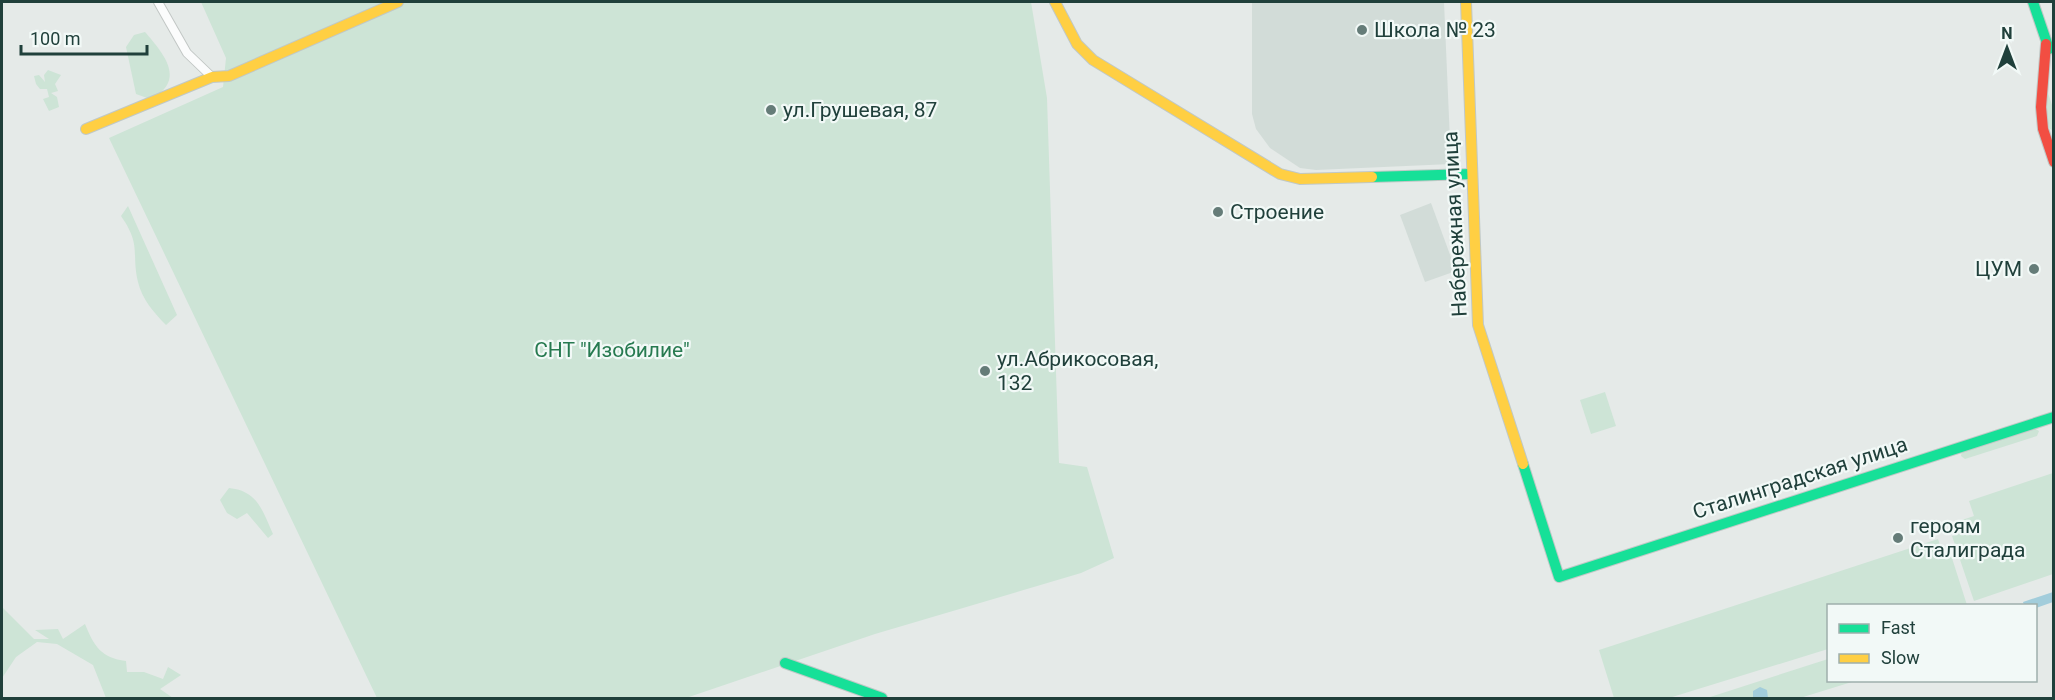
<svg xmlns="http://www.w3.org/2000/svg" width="2055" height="700" font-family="Roboto,sans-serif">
  <rect width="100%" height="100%" fill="#e5eae8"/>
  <!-- built -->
  <g fill="#d2dcd8">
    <polygon points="1252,2 1444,2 1451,164 1316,170 1300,168 1270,148 1256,129 1252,114"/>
    <polygon points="1431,203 1456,271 1425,282 1400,215"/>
  </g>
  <!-- green -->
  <g fill="#cde4d6">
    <polygon points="201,2 1031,2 1047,98 1059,463 1087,467 1114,558 1081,573 875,634 686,698 377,698 109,138 223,87 226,58"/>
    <path d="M145,32C164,54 187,81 150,99L136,94L126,47L134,35Z"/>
    <polygon points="48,70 61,75 55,84 58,91 51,93 57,97 59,107 49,111 43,99 49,97 47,89 40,89 36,84 34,76 39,75 45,82 44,75"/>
    <polygon points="2047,90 2053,108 2053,131 2049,128 2045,112"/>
    <path d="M128,206L177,315L166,325C154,313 142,299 138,282C131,253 142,246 121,216Z"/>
    <polygon points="1605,392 1616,426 1591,434 1580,400"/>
    <polygon points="2034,428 2039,431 2037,436 1965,459 1961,456 1962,451"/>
    <polygon points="2053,473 2053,574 1974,601 1952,536 1966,532 1962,520 1974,516 1969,501"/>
    <path d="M229,488C258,491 262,510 273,534L268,538L247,513L237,519L227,513L220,500Z"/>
    <polygon points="1938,539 1942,551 1951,555 1967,605 1828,606 1828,649 1669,698 1614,698 1599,650"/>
    <path d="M2,607L34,639H49L35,630L58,629L63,639L85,624C94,646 101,658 126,661L127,672H144L163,679L168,667L181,675L160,689L173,698H106L93,665L57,644L37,642L16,657L2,678Z"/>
    <polygon points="1828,659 1828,680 1855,681 1800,698 1707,698"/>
  </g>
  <!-- water -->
  <g fill="#a2cddb">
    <polygon points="2053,592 2053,602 2036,608 2036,606 2024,605 2023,602"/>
    <polygon points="1760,687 1767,690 1768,698 1753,698 1753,691"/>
  </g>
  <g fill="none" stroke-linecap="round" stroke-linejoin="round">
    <defs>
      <polyline id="street" points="158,2 187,53 212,77"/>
      <g id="fast">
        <polyline points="2033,2 2049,49"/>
        <polyline points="1372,177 1471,174"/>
        <polyline points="1523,464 1559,577 2054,417"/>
        <polyline points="785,663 882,698"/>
      </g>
      <g id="slow">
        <polyline points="1055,2 1077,44 1093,60 1280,174 1300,179 1372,177"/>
        <polyline points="1466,2 1478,325 1523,464"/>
        <polyline points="86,129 212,77 229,76 398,2"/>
      </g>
      <polyline id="jam" points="2046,44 2041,107 2043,129 2054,162"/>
    </defs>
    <!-- street casing -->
    <use href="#street" stroke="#c2c7c5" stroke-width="10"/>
    <!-- fast casing -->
    <use href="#fast" stroke="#c0c8c6" stroke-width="12"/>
    <!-- slow casing -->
    <use href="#slow" stroke="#c0c8c6" stroke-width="12"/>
    <!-- jam casing -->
    <use href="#jam" stroke="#c0c8c6" stroke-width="12"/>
    <!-- street -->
    <use href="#street" stroke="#fbfcfc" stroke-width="8"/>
    <!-- fast -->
    <use href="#fast" stroke="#16e098" stroke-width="10"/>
    <!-- slow -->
    <use href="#slow" stroke="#ffcf43" stroke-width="10"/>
    <!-- jam -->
    <use href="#jam" stroke="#f24e42" stroke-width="10"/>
  </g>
  <!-- markers -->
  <g fill="#657c78" stroke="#f2f9f7" stroke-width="2">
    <circle cx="1362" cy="30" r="6"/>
    <circle cx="771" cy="110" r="6"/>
    <circle cx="1218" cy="212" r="6"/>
    <circle cx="2034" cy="269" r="6"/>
    <circle cx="985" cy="371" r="6"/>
    <circle cx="1898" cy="538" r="6"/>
  </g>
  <g text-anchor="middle" stroke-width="4.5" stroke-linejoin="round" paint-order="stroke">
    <!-- poi labels -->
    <g font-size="21" fill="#20403b" stroke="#f2f9f7" text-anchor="start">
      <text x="1374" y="37">Школа № 23</text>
      <text x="783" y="117">ул.Грушевая, 87</text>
      <text x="1230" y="219">Строение</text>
      <text x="2022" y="276" text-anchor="end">ЦУМ</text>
      <text x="997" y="366">ул.Абрикосовая,<tspan x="997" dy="24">132</tspan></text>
      <text x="1910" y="533">героям<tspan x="1910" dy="24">Сталиграда</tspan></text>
    </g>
    <!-- street labels -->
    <g font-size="21" fill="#20403b" stroke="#f2f9f7">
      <text transform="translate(1455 224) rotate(-93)" y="7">Набережная улица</text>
      <text transform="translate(1800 478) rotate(-18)" y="7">Сталинградская улица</text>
    </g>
    <!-- park labels -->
    <g font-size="21" fill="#277a50" stroke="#f2f9f7">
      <text x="612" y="357">СНТ "Изобилие"</text>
    </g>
  </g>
  <!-- border -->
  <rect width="2055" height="700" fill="none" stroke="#20403b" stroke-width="6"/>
  <!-- legend -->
  <rect x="1827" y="604" width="210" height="78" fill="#f2f9f7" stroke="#9eafac" stroke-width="1.5"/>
  <rect x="1839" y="624" width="30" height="9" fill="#16e098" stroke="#9eafac" stroke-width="1.5"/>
  <text x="1881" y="634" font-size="18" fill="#20403b">Fast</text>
  <rect x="1839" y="654" width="30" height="9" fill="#ffcf43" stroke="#9eafac" stroke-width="1.5"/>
  <text x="1881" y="664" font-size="18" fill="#20403b">Slow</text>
  <!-- north arrow -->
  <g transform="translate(2007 48)" stroke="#f2f9f7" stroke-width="4.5" paint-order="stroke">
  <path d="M0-4.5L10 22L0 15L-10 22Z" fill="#20403b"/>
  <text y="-9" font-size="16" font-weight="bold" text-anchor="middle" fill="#20403b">N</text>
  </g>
  <!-- scale -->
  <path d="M21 45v9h126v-9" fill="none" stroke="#20403b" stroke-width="3"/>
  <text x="30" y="45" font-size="18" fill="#20403b" stroke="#f2f9f7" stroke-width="4.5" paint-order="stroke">100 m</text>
</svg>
